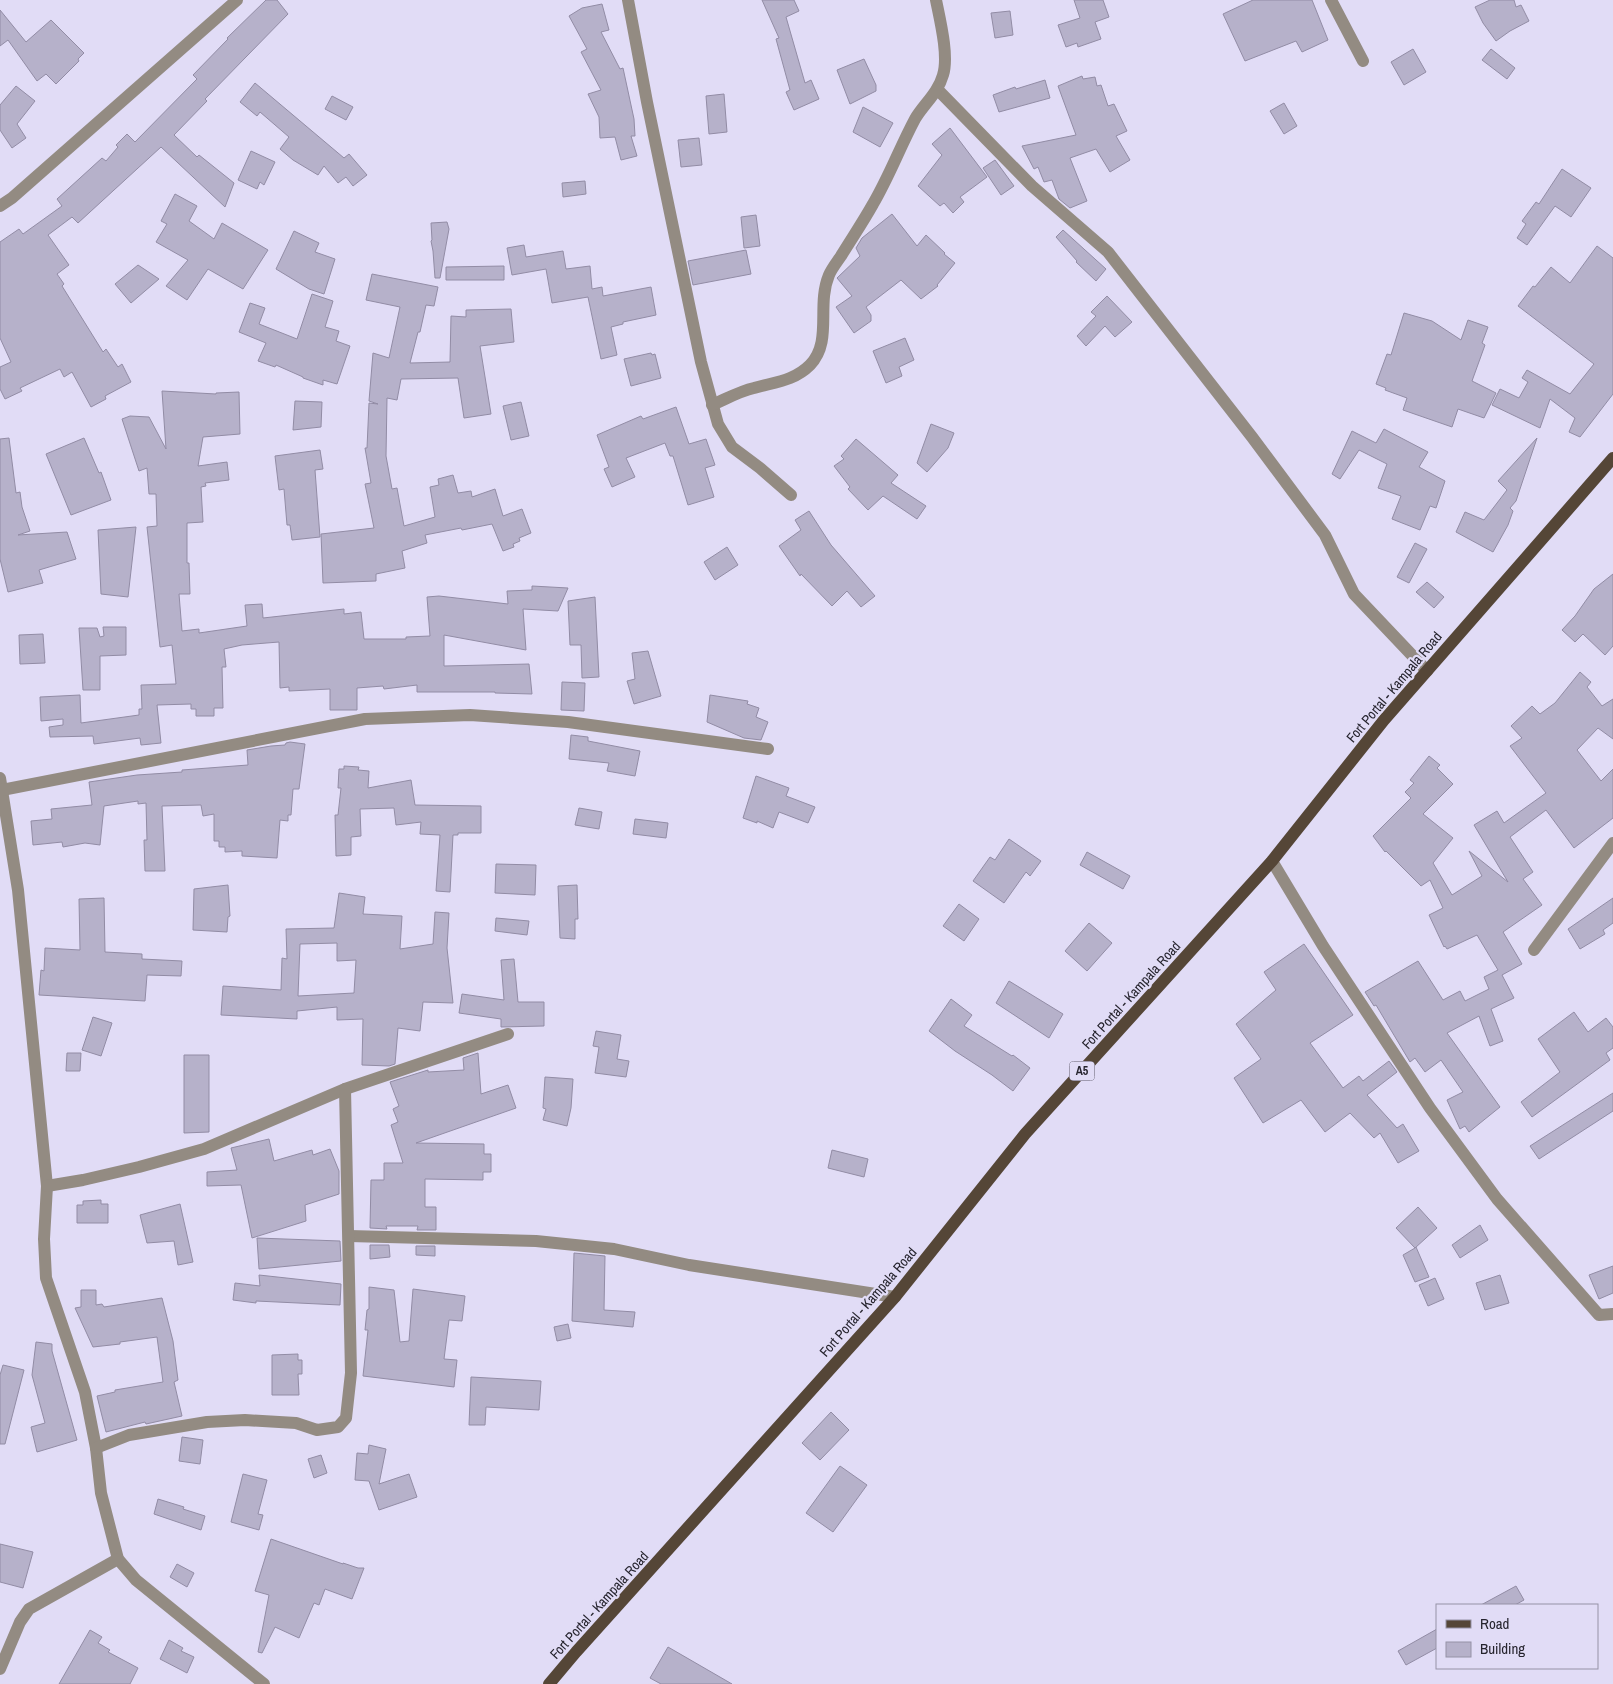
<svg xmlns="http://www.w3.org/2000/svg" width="1613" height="1684" font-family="'Archivo Narrow',sans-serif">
  <rect width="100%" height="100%" fill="#e1dcf6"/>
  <!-- building -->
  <g fill="#b6b1ca" stroke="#928ca5" fill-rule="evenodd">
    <polygon points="266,0 277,0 288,14 205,99 207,101 174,135 197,157 199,155 234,183 225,207 161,147 78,223 72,217 48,235 69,265 57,274 64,284 62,286 103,352 106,349 118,367 122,364 131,382 105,396 106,399 91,407 72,372 64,377 60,369 20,388 22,391 5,399 0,389 0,367 11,362 0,338 0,242 19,229 23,234 62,206 57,199 102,158 106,161 118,147 116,145 127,134 135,142 197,79 193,75 228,39 227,38"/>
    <polygon points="762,0 794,0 799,11 786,17 805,83 811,80 819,99 794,110 786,92 790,90 776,39 779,38"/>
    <polygon points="1074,0 1103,0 1109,17 1095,22 1101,39 1078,47 1077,43 1066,47 1058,25 1080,18"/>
    <polygon points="1253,0 1312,0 1328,40 1302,52 1296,41 1245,61 1223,14"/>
    <polygon points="1490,0 1514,0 1516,7 1521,5 1529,21 1510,31 1496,41 1483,23 1475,7"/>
    <polygon points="602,4 609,30 601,32 620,69 623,68 634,119 635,136 631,136 637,156 621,160 615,137 600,138 599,117 588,94 601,90 581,52 587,49 569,16 582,8"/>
    <polygon points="0,10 26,42 51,20 84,53 78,59 79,61 56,84 46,74 37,81 8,40 0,46"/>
    <polygon points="1010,11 1013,35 995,38 991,13"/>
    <polygon points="1413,49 1426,72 1404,85 1391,62"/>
    <polygon points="1491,49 1515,68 1507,79 1482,60"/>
    <polygon points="864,59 876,85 876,91 850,104 837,70"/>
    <polygon points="1082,76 1083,79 1095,77 1097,86 1101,85 1108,106 1114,104 1127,131 1116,136 1130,160 1110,172 1096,149 1070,158 1087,201 1070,208 1059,199 1052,180 1044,182 1038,167 1034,169 1022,146 1076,135 1058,86"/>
    <polygon points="1045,80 1050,98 999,112 993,95 1015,87 1016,89"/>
    <polygon points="255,83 344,158 349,154 367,175 353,186 346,177 338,183 324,166 318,175 293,160 280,149 289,137 260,112 257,116 240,102"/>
    <polygon points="16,86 35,101 17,124 26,138 12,148 0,130 0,105"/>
    <polygon points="724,94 727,132 709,134 706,96"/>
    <polygon points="332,96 353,107 346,120 325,109"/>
    <polygon points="1284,103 1297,126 1284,134 1270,111"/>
    <polygon points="863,107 893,123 880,147 853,132"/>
    <polygon points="950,128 987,177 960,197 964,202 953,213 944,203 940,206 918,186 942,155 932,144"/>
    <polygon points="699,138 702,165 681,167 678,140"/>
    <polygon points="251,151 275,162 264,185 260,182 257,189 238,180"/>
    <polygon points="995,160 1014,186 1001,195 983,168"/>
    <polygon points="1562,169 1591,188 1571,217 1555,206 1527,245 1517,238 1526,224 1522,221 1536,202 1539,204"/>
    <polygon points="585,181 586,194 563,197 562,183"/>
    <polygon points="175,194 197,206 189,221 214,239 222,223 268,250 243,289 208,269 187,300 166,286 188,260 156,242 167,224 161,221"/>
    <polygon points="892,214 917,246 926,235 945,253 944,254 955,263 937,285 938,286 921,299 901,280 866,307 871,315 871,321 854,333 836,307 852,296 837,278 860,256 856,248 862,238"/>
    <polygon points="756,215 760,246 744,248 741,217"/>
    <polygon points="447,222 449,229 440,278 435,278 433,251 431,241 432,240 431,223"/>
    <polygon points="1063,230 1106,269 1096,281 1076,262 1077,261 1056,237"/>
    <polygon points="294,231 319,243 315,252 335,259 324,294 309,289 276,269"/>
    <polygon points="524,245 526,257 563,251 566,269 590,266 592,289 602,287 603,296 651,287 656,315 623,322 623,324 611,327 617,355 601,359 588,297 552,303 546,269 512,275 507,248"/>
    <polygon points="1597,246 1613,258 1613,394 1580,437 1569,432 1575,418 1550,399 1540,428 1492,405 1500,389 1519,398 1528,382 1522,378 1527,370 1570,394 1594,364 1518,306 1533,286 1535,287 1551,267 1570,283"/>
    <polygon points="746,250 751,274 693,285 688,261"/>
    <polygon points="138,265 159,279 131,303 115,284"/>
    <polygon points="504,266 504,280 446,280 446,267"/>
    <polygon points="372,274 438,287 434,306 426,305 420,332 418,332 410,363 450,362 451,316 466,317 466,310 511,309 514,342 480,346 491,414 464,418 458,378 401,379 397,400 387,398 386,456 392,489 397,488 404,526 435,517 430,487 439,485 438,479 453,475 458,493 471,491 472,497 495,489 503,516 522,509 531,533 519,538 520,541 513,544 514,547 503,551 492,524 462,530 461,528 425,535 427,543 402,551 405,568 376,574 376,581 323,583 321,534 374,528 365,484 371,483 365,448 367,448 369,403 378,404 369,401 373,353 389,358 400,307 366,300"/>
    <polygon points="312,294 333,301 325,327 339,331 336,341 350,346 337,384 323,380 323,385 303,378 303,377 276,365 275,367 258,361 266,343 239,332 250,303 265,308 259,324 297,339"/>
    <polygon points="1107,296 1132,322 1115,337 1105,326 1086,346 1077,336 1096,316 1091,312"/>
    <polygon points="1404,313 1432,321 1461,340 1468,320 1488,327 1482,343 1485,345 1472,381 1496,393 1484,418 1458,409 1452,427 1403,410 1407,398 1385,390 1386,388 1376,384 1387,354 1391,355"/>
    <polygon points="905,338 914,360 899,367 902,376 886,383 873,351"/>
    <polygon points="651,353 652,355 655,354 661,378 631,386 624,359"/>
    <polygon points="162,391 216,394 216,393 239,392 240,434 203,437 198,466 227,462 229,480 205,483 206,486 201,487 203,522 187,523 187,563 189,563 190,594 179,594 182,631 199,629 199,633 247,626 245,605 262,604 263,618 344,609 344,614 361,612 364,639 406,639 406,637 430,636 427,597 439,596 508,604 507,591 532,590 532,586 568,588 558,611 523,609 526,650 444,635 444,666 529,664 532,694 495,693 495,692 417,692 417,685 384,689 383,686 357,688 357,710 330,710 330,689 289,691 289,687 280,688 279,642 242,645 224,649 226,667 222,667 223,708 214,708 214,716 196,716 196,709 191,709 191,704 157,705 161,743 141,745 140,738 94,744 93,736 50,737 49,727 63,725 63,719 41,721 40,697 80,695 81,723 139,715 139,709 142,709 141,685 176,684 172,645 160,647 147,527 157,526 156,494 149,494 147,468 139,471 122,419 130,416 149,417 166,449"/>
    <polygon points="295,401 322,402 321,427 293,430"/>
    <polygon points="521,402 529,436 511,440 503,406"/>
    <polygon points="676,407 689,444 706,439 715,465 705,468 714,497 688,505 673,456 670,456 665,443 626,458 635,477 612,487 604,469 609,467 597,435 641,416 643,419"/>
    <polygon points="931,424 954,433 948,448 927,472 917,463"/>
    <polygon points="1384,429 1428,452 1419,467 1445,481 1436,508 1430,506 1420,530 1392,519 1401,496 1378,488 1387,464 1359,450 1340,479 1332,474 1352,431 1376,443"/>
    <polygon points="9,438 16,493 20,492 22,507 30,531 18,535 67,532 76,559 39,570 43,583 8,592 0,559 0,439"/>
    <polygon points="84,438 99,473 101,472 111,500 71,515 46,454"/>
    <polygon points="1537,438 1516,501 1510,508 1513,511 1508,525 1493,552 1456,532 1465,512 1484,520 1507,490 1498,481"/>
    <polygon points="856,439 898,475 891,483 926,506 917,519 883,496 868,510 848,489 850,487 834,466 844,459 841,456"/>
    <polygon points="320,450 323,469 315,470 320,537 292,540 290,525 287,525 284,489 279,490 275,456"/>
    <polygon points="809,511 831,545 875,596 861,607 847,591 832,606 801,574 800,576 779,546 801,530 795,520"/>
    <polygon points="136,527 128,597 101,594 98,530"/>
    <polygon points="1415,543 1427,549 1409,583 1397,577"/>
    <polygon points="727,547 738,565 715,580 704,562"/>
    <polygon points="1613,574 1613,646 1605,655 1583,634 1575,642 1562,630 1575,616 1594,589"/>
    <polygon points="1427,582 1444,597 1434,608 1416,592"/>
    <polygon points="595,597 599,677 582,678 581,645 570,645 568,601"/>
    <polygon points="103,627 126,627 126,655 100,656 100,690 83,690 79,628 97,628 100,637 104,636"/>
    <polygon points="43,634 45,663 20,664 19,635"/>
    <polygon points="648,651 661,696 634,704 627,681 635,679 632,653"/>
    <polygon points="1580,672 1591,682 1587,687 1602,706 1613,699 1613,739 1598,728 1577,750 1601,781 1613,769 1613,818 1574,848 1546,810 1510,837 1533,872 1523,879 1542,905 1503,932 1522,964 1502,975 1514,998 1491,1009 1503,1041 1490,1046 1479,1016 1447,1033 1500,1107 1469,1132 1465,1126 1460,1129 1447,1100 1463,1092 1441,1060 1425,1072 1415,1058 1410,1062 1376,1005 1374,1006 1365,992 1418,961 1443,1000 1460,991 1465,1001 1489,989 1484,977 1498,970 1477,935 1447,949 1445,946 1444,947 1429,915 1443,908 1430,880 1421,886 1386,851 1385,852 1373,836 1411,798 1405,792 1414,783 1410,780 1429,756 1440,765 1437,768 1453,784 1423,814 1453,838 1433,863 1452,895 1482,876 1469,851 1508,882 1474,825 1497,811 1504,823 1546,793 1510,746 1522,738 1511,726 1532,706 1540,714 1555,703"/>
    <polygon points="562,682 585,683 584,711 561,710"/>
    <polygon points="710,695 748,701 747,704 759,708 756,717 768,722 761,740 744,738 707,722"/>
    <polygon points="571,735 588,737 588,741 640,751 635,776 607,771 609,763 569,759"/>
    <polygon points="290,742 305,744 299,789 293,789 291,815 288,815 288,821 280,820 277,858 242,856 242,851 225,852 225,847 219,847 219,841 214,841 214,814 203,816 201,805 162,806 165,871 145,871 144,840 147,840 146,803 138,804 138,801 104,806 100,845 85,843 63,847 62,842 33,845 31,821 52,819 51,809 92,805 89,782 137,775 182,772 182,770 248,765 247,750 271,746 285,745 286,743"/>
    <polygon points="344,766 359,767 358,770 369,771 368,788 411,780 415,805 481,806 481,833 458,833 458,835 453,835 450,892 436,891 440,835 420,834 421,822 396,825 394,808 360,809 361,836 351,837 351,855 336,856 335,815 338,815 341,788 338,788 339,769 344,769"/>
    <polygon points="756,776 789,788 786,796 815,807 808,823 779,812 773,828 757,821 757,823 743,818"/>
    <polygon points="579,808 602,812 599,829 575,825"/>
    <polygon points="635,819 668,823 666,838 633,834"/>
    <polygon points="1009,839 1041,861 1030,876 1026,872 1004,903 973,881 990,857 995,860"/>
    <polygon points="1087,852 1130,876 1123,889 1080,865"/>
    <polygon points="496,864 536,865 535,895 495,893"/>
    <polygon points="228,885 230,916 228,917 227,932 193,930 194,889"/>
    <polygon points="577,885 578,919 575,919 575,939 560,938 558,886"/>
    <path d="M339,893L365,897L363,914L402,916L400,949L433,944L435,912L449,913L447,948L453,1003L423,1002L420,1031L398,1028L395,1064L389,1066L362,1065L363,1019L337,1020V1007L297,1011V1019L221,1015L223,986L281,990L282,958L287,959L286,929L334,928ZM337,943V961L356,960L354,993L298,996L300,944Z"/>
    <polygon points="104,898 105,952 142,954 142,959 182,961 181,976 147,975 145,1001 39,995 41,970 44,971 45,948 80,950 79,899"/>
    <polygon points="1613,898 1613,923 1603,930 1605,934 1580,949 1568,929"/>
    <polygon points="959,904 979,919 964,941 943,926"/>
    <polygon points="496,918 529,921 527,935 495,931"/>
    <polygon points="1089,923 1112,943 1087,971 1065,951"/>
    <polygon points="1304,944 1353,1015 1310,1043 1343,1088 1359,1076 1363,1081 1389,1061 1397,1072 1367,1095 1397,1128 1403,1124 1419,1151 1398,1163 1380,1133 1374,1138 1350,1113 1325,1132 1301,1100 1263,1123 1234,1078 1261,1059 1236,1024 1276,990 1264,972"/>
    <polygon points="514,959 518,1002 544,1002 544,1026 501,1027 501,1019 459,1013 462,994 504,1000 501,960"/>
    <polygon points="1009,981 1063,1014 1049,1038 996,1003"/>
    <polygon points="951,999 972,1015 964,1026 1012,1056 1013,1055 1030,1068 1013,1091 992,1075 955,1051 929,1031"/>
    <polygon points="1574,1012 1588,1032 1606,1018 1613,1027 1613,1048 1606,1053 1610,1060 1532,1117 1521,1102 1560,1072 1538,1039"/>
    <polygon points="93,1017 112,1023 101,1056 82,1050"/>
    <polygon points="596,1031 621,1035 617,1059 629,1061 626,1077 595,1073 599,1047 593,1046"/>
    <polygon points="67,1053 81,1053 80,1071 66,1071"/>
    <polygon points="478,1053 481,1094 508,1085 516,1108 416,1143 484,1144 484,1154 491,1154 491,1172 483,1172 483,1180 425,1179 425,1207 436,1207 436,1230 417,1230 418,1226 386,1226 387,1229 370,1228 371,1180 384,1180 384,1163 403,1163 391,1125 398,1122 393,1109 399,1106 390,1082 428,1070 428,1072 464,1070 463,1058"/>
    <polygon points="184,1055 209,1055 209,1132 184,1133"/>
    <polygon points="545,1077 573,1079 571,1108 567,1126 543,1120 546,1109 543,1108"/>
    <polygon points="1613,1093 1613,1111 1539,1159 1530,1146"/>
    <polygon points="269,1139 274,1161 312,1150 313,1155 330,1149 339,1171 339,1194 305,1205 306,1221 252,1238 241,1185 207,1186 207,1172 237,1170 231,1148"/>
    <polygon points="832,1150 868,1159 864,1177 828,1168"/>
    <polygon points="101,1200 101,1204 108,1204 108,1223 77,1223 77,1205 83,1205 83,1201"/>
    <polygon points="180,1204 193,1262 178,1265 174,1241 147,1243 140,1215"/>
    <polygon points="1418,1207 1437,1228 1415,1248 1416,1247 1429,1277 1415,1282 1403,1255 1415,1248 1396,1228"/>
    <polygon points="1480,1225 1488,1240 1460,1258 1452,1245"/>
    <polygon points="257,1238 340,1241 341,1261 259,1269"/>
    <polygon points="370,1245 389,1245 390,1257 370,1259"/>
    <polygon points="416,1246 435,1246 435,1256 416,1255"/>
    <polygon points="574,1253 605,1256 604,1310 635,1312 633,1327 572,1321"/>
    <polygon points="1613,1266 1613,1293 1599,1299 1589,1275"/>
    <polygon points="259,1275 341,1284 340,1305 256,1301 256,1303 233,1300 235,1283 260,1286"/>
    <polygon points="1500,1275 1509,1303 1485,1310 1476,1283"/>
    <polygon points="1435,1278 1444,1299 1428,1306 1419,1285"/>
    <polygon points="369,1287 394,1290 400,1342 409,1341 413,1289 465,1296 462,1321 449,1320 444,1359 457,1360 454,1387 363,1376 368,1330 365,1330 367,1310 369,1309"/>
    <polygon points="81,1290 96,1290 96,1305 102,1304 104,1307 162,1298 173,1341 178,1380 174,1382 182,1416 146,1424 145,1422 106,1432 97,1396 115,1392 115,1390 163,1382 157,1337 120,1342 120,1344 93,1347 75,1308 81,1307"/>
    <polygon points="568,1324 571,1338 557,1341 554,1327"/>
    <polygon points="36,1342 52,1344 52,1351 77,1440 37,1452 31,1427 45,1423 32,1375"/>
    <polygon points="298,1354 298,1360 302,1360 302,1374 298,1374 299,1395 272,1395 272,1355"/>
    <polygon points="3,1365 24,1370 5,1444 0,1444 0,1375"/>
    <polygon points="471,1377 541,1381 539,1410 486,1407 485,1425 469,1425"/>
    <polygon points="831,1412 849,1430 820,1460 802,1443"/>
    <polygon points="182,1437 203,1440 200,1464 179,1461"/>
    <polygon points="369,1445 386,1449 379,1484 409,1474 417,1497 379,1510 369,1481 355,1480 357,1453 368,1454"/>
    <polygon points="321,1455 327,1473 314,1478 308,1459"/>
    <polygon points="840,1466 867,1485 833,1532 806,1513"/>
    <polygon points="243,1474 267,1480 258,1514 263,1515 259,1530 231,1522"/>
    <polygon points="158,1499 184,1507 183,1509 205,1516 201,1530 154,1514"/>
    <polygon points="271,1539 343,1564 343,1563 358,1568 364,1568 352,1599 325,1589 319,1605 314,1603 299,1638 275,1627 262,1653 258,1652 269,1595 255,1591"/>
    <polygon points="0,1544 33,1552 23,1588 0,1582"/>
    <polygon points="177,1564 194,1573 187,1587 170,1577"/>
    <polygon points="1516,1586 1524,1600 1515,1605 1481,1605"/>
    <polygon points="1437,1629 1437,1648 1406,1665 1398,1651"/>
    <polygon points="90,1630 102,1637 98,1643 110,1650 108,1652 138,1668 130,1684 59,1684"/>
    <polygon points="169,1640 183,1648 181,1651 194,1657 187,1673 160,1659"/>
    <polygon points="668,1647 732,1684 661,1684 650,1678"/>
  </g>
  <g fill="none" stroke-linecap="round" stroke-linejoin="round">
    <!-- minor -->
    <g stroke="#938b82" stroke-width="12">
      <polyline points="628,0 647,102 701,362 718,424 732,447 760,468 791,495"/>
      <polyline points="1331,0 1363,61"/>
      <polyline points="938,90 1032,186 1108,252 1252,437 1325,535 1354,594 1427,671"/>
      <polyline points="0,206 12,198 237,0"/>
      <path d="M712,405C726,399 740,391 754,388C775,382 794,381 810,365C833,341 816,306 829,275C832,268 837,262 841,256C852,238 863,222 873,204C889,177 900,147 915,119C924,104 938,93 943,75C949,56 940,20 936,0"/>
      <polyline points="0,778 18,890 47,1186 44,1239 46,1278 85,1392 96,1448 101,1493 118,1559 136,1580 264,1684"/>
      <polyline points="2,790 365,719 470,715 568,722 768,749"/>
      <polyline points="1272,861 1323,946 1430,1108 1497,1199 1599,1315 1613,1314"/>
      <polyline points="1534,950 1613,843"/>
      <polyline points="47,1186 83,1180 139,1167 204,1149 345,1089 508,1034"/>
      <polyline points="349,1236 536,1241 614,1249 689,1265 895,1297"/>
      <polyline points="96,1448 129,1435 207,1422 245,1420 296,1423 317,1430 338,1427 346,1418 351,1373 345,1089"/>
      <polyline points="0,1669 20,1622 29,1609 118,1559"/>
    </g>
    <!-- major -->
    <polyline stroke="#554637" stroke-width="12" points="549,1684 576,1652 895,1297 1025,1134 1272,861 1384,720 1613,458"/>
  </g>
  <g text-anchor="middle" stroke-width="4.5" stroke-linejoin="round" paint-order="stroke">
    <!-- shield labels -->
    <rect fill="#e1dcf6" stroke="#5e5b6a" stroke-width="1" x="1069.5" y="1061.5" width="25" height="19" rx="4"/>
    <g font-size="12" font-weight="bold" fill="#26242e">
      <text x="1082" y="1075">A5</text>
    </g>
    <!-- street labels -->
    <g font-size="14" fill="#26242e" stroke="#e1dcf6">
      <text transform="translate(1394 687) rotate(-50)" y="5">Fort Portal - Kampala Road</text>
      <text transform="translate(1131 995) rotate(-48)" y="5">Fort Portal - Kampala Road</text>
      <text transform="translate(868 1302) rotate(-49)" y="5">Fort Portal - Kampala Road</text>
      <text transform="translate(599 1605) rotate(-48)" y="5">Fort Portal - Kampala Road</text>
    </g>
  </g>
  <!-- legend -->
  <rect x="1436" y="1604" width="162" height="65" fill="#e1dcf6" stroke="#9692a6"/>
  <rect x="1446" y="1620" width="25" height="8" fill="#554637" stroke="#9692a6"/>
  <text x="1480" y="1629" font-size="15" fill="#26242e">Road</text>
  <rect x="1446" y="1642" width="25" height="15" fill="#b6b1ca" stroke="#9692a6"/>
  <text x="1480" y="1654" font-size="15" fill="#26242e">Building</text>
</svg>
